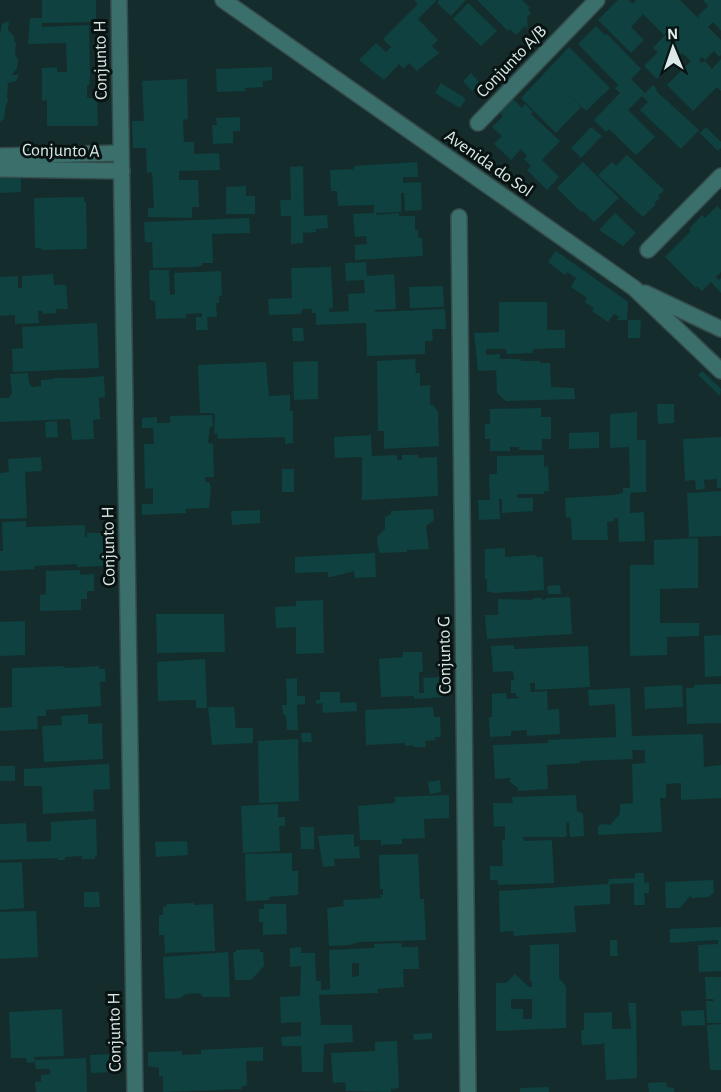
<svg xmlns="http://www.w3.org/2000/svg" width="721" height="1092" font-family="'Alegreya Sans',sans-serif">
  <rect width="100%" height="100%" fill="#142d2c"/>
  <!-- building -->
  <g fill="#0e413f" fill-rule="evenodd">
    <polygon points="42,0 96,0 96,22 42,23 42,27 89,25 90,75 89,85 87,86 87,98 97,98 98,126 47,126 47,100 42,101 42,68 57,67 57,72 67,72 66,43 28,44 30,18 42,18"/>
    <polygon points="416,0 437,0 418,19 438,40 432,46 439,53 417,71 409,63 404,69 399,64 384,80 359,60 376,43 386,52 391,47 383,39 418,4 415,2"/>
    <polygon points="439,0 466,0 451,16 437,3"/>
    <polygon points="477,0 522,0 530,8 528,9 531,13 527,17 528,29 525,26 516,35 510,29 508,31"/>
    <polygon points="618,0 628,0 633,4 636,0 680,0 700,20 698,16 708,6 703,0 721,0 721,31 713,22 708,27 721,40 721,55 719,57 714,51 705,60 702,57 699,60 701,63 705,61 712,69 721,59 721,91 717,87 693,111 667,85 691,61 682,53 657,79 644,66 658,52 653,48 665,35 669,39 674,34 669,29 664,35 643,14 631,27 644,40 631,53 598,20"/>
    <polygon points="468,3 497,31 481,46 453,19"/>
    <polygon points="9,21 8,30 14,36 14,42 16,42 15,54 18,60 17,68 12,75 19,75 16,81 8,83 7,96 8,101 6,104 4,119 0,122 0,35 2,24"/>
    <polygon points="596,26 605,35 607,34 641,69 631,79 645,93 653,85 657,89 656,91 699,130 681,149 640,110 648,102 642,96 628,110 655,137 636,155 609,129 606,132 594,120 620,93 615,88 618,85 578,44"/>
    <polygon points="569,47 610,88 586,111 562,89 581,107 556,133 521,98"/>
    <polygon points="272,67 272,80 263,81 263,87 245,88 246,91 217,92 216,69"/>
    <polygon points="471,73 480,83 472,91 463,81"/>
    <polygon points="187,79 188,119 183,120 184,142 194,142 194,154 219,153 220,170 179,171 179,180 198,180 199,207 192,207 192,218 148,217 148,208 154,208 152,172 147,173 146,148 133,148 132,121 144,121 142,81"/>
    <polygon points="441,83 466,99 460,108 435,93"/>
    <polygon points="513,99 522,108 525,104 533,112 531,114 560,141 542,160 559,177 547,190 527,170 531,166 524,159 527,156 521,149 511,160 494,144 502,136 492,127 503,116 500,113"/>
    <polygon points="240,117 240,131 233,131 233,143 213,144 212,125 217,125 216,118"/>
    <polygon points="591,127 602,136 581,158 571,148"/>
    <polygon points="706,127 721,142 721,148 718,151 700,133"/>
    <polygon points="627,155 664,190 658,196 660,198 654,203 656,204 643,217 598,175 612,162 616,166"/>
    <polygon points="417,162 418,177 403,177 403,183 421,182 422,210 405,211 404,193 401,193 401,212 376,213 376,215 399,213 399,216 415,216 415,230 418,230 418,238 422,238 423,256 355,260 355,245 367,244 366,236 355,237 353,214 374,213 374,205 338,206 337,191 331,191 330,170 353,169 354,173 354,166"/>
    <polygon points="583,162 619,198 594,222 583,211 581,212 557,188"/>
    <polygon points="303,166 304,216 327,215 328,228 316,229 316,232 303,233 303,243 291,244 291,216 281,216 280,200 291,200 290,167"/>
    <polygon points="0,178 21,178 21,192 0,193"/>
    <polygon points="246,186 246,196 255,196 255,214 226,214 226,187"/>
    <polygon points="84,197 84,202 86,202 87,249 41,250 41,248 35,248 34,198"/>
    <polygon points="717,206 721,210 721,272 716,277 719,280 721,278 721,293 711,282 702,291 697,286 696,288 665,257 691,231 689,229 702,215 705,218"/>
    <polygon points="615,213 636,233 623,246 599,230"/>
    <polygon points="249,218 250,233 212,234 213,263 202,263 202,266 195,267 153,268 152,242 145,242 144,222"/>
    <polygon points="556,251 628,302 627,320 617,320 619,317 614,314 608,322 592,311 594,308 585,302 587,298 571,287 576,278 567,272 565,275 549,263 549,260"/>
    <polygon points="366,262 367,276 394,274 396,309 375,310 375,312 445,309 446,329 432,329 433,341 425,341 425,354 367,356 366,323 316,325 316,313 312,313 312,309 302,309 302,313 298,314 269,315 268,299 292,298 291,268 331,267 333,308 329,308 329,312 349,311 348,294 365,293 364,280 346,281 345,263"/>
    <polygon points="149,270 169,270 170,295 175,294 174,273 221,271 222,296 219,296 219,303 216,303 217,317 207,317 208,330 196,330 196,317 202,317 202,313 186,314 186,318 156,319 155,301 150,300"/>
    <polygon points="53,274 54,285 66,285 68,309 56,309 56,313 43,314 42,311 38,311 39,323 15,324 15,315 0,316 0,277 18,276 18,288 22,288 22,276"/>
    <polygon points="443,286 444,307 410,308 409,287"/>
    <polygon points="499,302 547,302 547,330 565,330 565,348 533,349 533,353 507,354 506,349 486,349 486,355 500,354 500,359 521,359 521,361 540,361 540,363 550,363 551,387 574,388 575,399 506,401 497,393 496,370 478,371 474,333 499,332"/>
    <polygon points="628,320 641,320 640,338 628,338"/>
    <polygon points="97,323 99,368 13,372 12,349 23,348 22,327"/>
    <polygon points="292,328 303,328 304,341 293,341"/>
    <polygon points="415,359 416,373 420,373 420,386 430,385 430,405 433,405 438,412 439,446 384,449 384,431 378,431 377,361"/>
    <polygon points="318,361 318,399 294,400 293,362"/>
    <polygon points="266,362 269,396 290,395 290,411 293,411 293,443 285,444 285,437 218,439 217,433 214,434 215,415 213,413 200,413 198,365"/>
    <polygon points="702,371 721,389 720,396 698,375"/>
    <polygon points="28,373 29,383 32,387 41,386 41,380 54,379 53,378 82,378 104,376 105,397 99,398 100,419 93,420 94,439 72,440 70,419 0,422 0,398 9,398 12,393 10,374"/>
    <polygon points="657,404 674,404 674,423 658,424"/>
    <polygon points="541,408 541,417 551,417 551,439 542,439 542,450 519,450 519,447 510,447 510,451 490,451 490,439 485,439 485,424 490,424 490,409"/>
    <polygon points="637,412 637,440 646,440 646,492 630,493 630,513 644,512 645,541 619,542 618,518 614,518 614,521 607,522 608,540 572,540 571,518 566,517 565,498 614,495 623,493 623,488 630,488 629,447 610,448 610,414"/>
    <polygon points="212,415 213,426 210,427 208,443 213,444 214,477 205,477 206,482 209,482 211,487 209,508 186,509 186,513 142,515 142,504 153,504 153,488 145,489 144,444 154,444 153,428 142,428 142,418 157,417 157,423 170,423 170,416"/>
    <polygon points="57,421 58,437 46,438 45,422"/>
    <polygon points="599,432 599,448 569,449 569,433"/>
    <polygon points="371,435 372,456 397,455 397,460 402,460 402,455 418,455 418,458 437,457 438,496 362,500 362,457 335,458 334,437"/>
    <polygon points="721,437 721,488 717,488 717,479 704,480 705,489 696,490 695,480 685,481 683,439"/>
    <polygon points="544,455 544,467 548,466 549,491 544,491 544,494 517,494 517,498 533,498 533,511 502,513 502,499 499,499 500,519 479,520 478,500 490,500 489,474 497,474 497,456"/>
    <polygon points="41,457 42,471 25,472 27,518 0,519 0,473 9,472 8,459"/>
    <rect x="282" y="469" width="12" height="23"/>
    <polygon points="721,491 721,536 689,537 687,493"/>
    <polygon points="433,509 434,520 426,526 429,549 407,550 407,552 379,553 377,537 385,529 385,517 391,514 391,511"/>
    <polygon points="260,510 260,523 232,525 231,511"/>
    <polygon points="26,521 26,527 85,525 85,537 87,537 87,533 103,533 103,537 105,537 106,558 104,558 104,566 77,567 77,564 34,566 35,569 0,571 0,551 3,551 2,522"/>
    <polygon points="698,538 698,588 660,589 660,623 699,623 699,636 667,637 667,655 630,656 630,565 654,565 654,540"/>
    <polygon points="505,548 505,557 536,555 536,557 543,557 544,590 494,593 487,591 487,579 485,579 485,549"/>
    <polygon points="375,553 376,577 355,578 354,571 331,577 328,577 328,572 295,573 295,557"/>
    <polygon points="80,570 80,575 94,574 94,591 87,591 87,599 81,599 81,610 40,611 40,595 46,594 46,571"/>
    <polygon points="560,585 561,594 548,594 547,586"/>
    <polygon points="570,597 572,634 487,639 485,615 498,615 498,599 533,600 532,598 542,598 542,600 546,599 546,598"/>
    <polygon points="323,600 324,653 296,654 296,627 276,628 275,607 296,606 296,601"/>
    <polygon points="156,614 224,614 225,652 157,653"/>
    <polygon points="25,621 25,655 0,656 0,622"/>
    <polygon points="721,635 721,676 705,677 704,636"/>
    <polygon points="514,645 514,649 588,646 590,687 535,690 535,683 530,683 531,692 547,691 548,710 559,709 560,734 527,736 527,730 511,731 511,736 490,737 489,717 492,717 492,694 506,693 507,699 521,698 516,696 516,693 511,693 511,680 514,680 513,671 493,672 491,646"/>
    <polygon points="403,652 422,652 423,672 419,672 419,693 424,693 423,678 444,677 445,697 414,699 414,696 381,697 379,659 403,657"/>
    <polygon points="205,659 207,708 196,708 196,700 192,700 158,701 157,662"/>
    <polygon points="64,666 65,668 99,666 99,669 105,669 106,681 100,682 101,706 46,710 46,716 37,716 38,729 0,731 0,708 12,707 12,668"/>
    <polygon points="297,678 297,696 305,696 305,704 297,705 298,730 287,730 286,717 283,713 282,705 287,705 286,679"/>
    <polygon points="721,684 721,723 687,724 686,688 694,688 694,685"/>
    <polygon points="682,685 683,707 645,709 644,687"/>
    <polygon points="630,688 632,736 703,734 704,767 721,765 721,798 681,800 681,783 666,784 666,798 660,798 662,832 598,835 598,826 602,824 610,825 620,814 620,804 633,803 632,764 645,763 645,750 632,750 633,759 580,761 580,763 547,765 548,789 518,791 518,788 509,781 511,778 495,779 493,745 548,743 548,740 616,737 615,704 589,706 588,690"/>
    <polygon points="320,692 340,692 340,703 356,702 357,711 323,713 322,703 316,704 316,700 320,700"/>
    <polygon points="208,707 234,707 236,728 253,728 253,743 212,745"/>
    <polygon points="433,707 434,717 440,717 441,737 435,737 435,740 425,741 426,747 413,747 413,745 405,746 405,743 366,745 365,710"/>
    <polygon points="88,714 88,724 102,723 103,759 44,762 42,726 62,725 61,716"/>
    <polygon points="301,733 311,733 312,742 302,742"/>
    <polygon points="298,739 299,801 259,803 258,741"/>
    <polygon points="109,764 110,789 93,790 94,811 43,814 42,786 24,786 24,769"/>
    <rect x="0" y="766" width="15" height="15"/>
    <polygon points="440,780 441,792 430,794 428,782"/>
    <polygon points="449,795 449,818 424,819 425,838 402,839 402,844 381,845 381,840 360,840 358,806 395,803 395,797"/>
    <polygon points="576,795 577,811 583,814 584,836 570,837 569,823 566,822 567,835 565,837 522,837 525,841 552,840 554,883 498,885 498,880 490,880 490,866 503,866 502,840 505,840 505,826 494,827 493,803 513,803 512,797"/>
    <polygon points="278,804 278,817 285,817 285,826 279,826 280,851 243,853 241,806"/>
    <polygon points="96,819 97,856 95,856 95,859 82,859 82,856 65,857 65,860 57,860 58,858 0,860 0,824 26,823 27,842 51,841 51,822"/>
    <polygon points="300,827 314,827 314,849 301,849"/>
    <polygon points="354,834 354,847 359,846 360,858 334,859 335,866 323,867 318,836"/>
    <polygon points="187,841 188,855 156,857 155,842"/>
    <polygon points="292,853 292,871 298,871 298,895 269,897 269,900 246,901 245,854"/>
    <polygon points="418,854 420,899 424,899 426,940 360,942 349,945 329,946 327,908 344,906 343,900 381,898 380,895 383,895 383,889 380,889 379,855"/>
    <polygon points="22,862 24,908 0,910 0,863"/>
    <polygon points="635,873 644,873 644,883 649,882 649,893 644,893 645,905 634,905 634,883 610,884 610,904 574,906 576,932 514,936 513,931 500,932 499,891 608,884 609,879 635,878"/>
    <polygon points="713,880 714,892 709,897 691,898 691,895 680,908 666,908 665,882"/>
    <polygon points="84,892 99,892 100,907 84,907"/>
    <polygon points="194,903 194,905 213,904 215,951 165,953 164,935 159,935 159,915 163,915 163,907 167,906 167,904"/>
    <polygon points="264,904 286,904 287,934 263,935 263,922 259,922 259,909 264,909"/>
    <polygon points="36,911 38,957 0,959 0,912"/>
    <polygon points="721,927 721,971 699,972 698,945 718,944 718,940 670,943 670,929"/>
    <polygon points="610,940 617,940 618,956 610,956"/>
    <path d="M401,943L402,947H418L419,969H403L404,987L378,989V993L319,995L321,1025H352L353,1042L324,1044L323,1072H302L301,1046H282L281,1037L301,1036V1022L281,1023L280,997L300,996L301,966L290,967V948L301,947V953H315L316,981H321V990L330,989L329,950L374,948V944ZM352,963H359V976L352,977Z"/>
    <path d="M559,944V978L566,986V1028L496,1031V983H506L515,974L529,987H532V981H530V945ZM511,999H532V1019H523V1009H511Z"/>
    <polygon points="260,949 260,952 263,952 264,966 251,980 235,980 233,953 236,952 236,950"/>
    <polygon points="228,952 230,997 203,997 200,993 186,994 180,998 165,999 163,957"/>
    <polygon points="705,977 721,977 721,1023 707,1023 706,1001 714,1001 713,999 706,999"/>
    <polygon points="628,1003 636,1003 637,1078 606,1080 604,1042 602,1044 582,1045 581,1030 584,1030 584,1013 612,1012 612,1029 631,1029"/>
    <polygon points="62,1009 64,1056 34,1057 35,1060 86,1058 87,1092 36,1092 35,1082 41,1082 41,1075 50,1074 50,1069 36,1069 35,1062 27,1063 26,1058 11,1058 9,1012"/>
    <polygon points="704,1010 705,1025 682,1026 681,1011"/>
    <polygon points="721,1024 721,1070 710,1070 707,1025"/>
    <polygon points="432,1033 432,1039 414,1040 413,1034"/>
    <polygon points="394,1041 397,1041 399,1088 391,1089 391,1092 346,1091 345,1082 333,1083 331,1053 375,1051 375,1042"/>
    <polygon points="263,1047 263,1061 246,1061 247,1085 241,1087 242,1089 163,1092 163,1076 159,1077 159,1068 148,1066 148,1053 150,1052 182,1051 182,1055 201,1054 201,1050"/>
    <polygon points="115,1054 116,1072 91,1073 90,1055"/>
    <polygon points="666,1082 667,1087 674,1088 674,1092 649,1092 648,1083"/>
    <polygon points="549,1087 549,1092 520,1092 520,1088"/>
  </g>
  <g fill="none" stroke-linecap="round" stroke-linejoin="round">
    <defs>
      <g id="minor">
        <polyline points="119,0 135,1092"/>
        <polyline points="223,0 634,288 721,371"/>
        <polyline points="478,123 597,0"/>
        <polyline points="0,156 121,153"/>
        <polyline points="0,169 122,171"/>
        <polyline points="459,217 468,1092"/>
        <polyline points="648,250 721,176"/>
        <polyline points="645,293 721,329"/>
      </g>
    </defs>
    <!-- minor casing -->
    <use href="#minor" stroke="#344b4a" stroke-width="18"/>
    <!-- minor -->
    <use href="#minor" stroke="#3b6f6c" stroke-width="15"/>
  </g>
  <g text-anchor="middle" stroke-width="6" stroke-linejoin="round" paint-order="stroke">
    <!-- street labels -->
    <g font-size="18" fill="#dbeae8" stroke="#081312">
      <text transform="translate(100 60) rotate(-91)" y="6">Conjunto H</text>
      <text transform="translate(511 61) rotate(-46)" y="6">Conjunto A/B</text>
      <text transform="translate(61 150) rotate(1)" y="6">Conjunto A</text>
      <text transform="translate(489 163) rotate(35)" y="6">Avenida do Sol</text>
      <text transform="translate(108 546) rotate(-91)" y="6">Conjunto H</text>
      <text transform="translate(444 655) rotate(-91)" y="6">Conjunto G</text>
      <text transform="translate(114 1032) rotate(-91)" y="6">Conjunto H</text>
    </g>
  </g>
  <!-- north arrow -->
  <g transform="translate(673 48) rotate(358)" stroke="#081312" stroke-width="4.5" paint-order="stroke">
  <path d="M0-4.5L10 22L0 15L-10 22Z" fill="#dbeae8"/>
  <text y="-9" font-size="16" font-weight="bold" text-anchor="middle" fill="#dbeae8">N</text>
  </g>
</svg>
